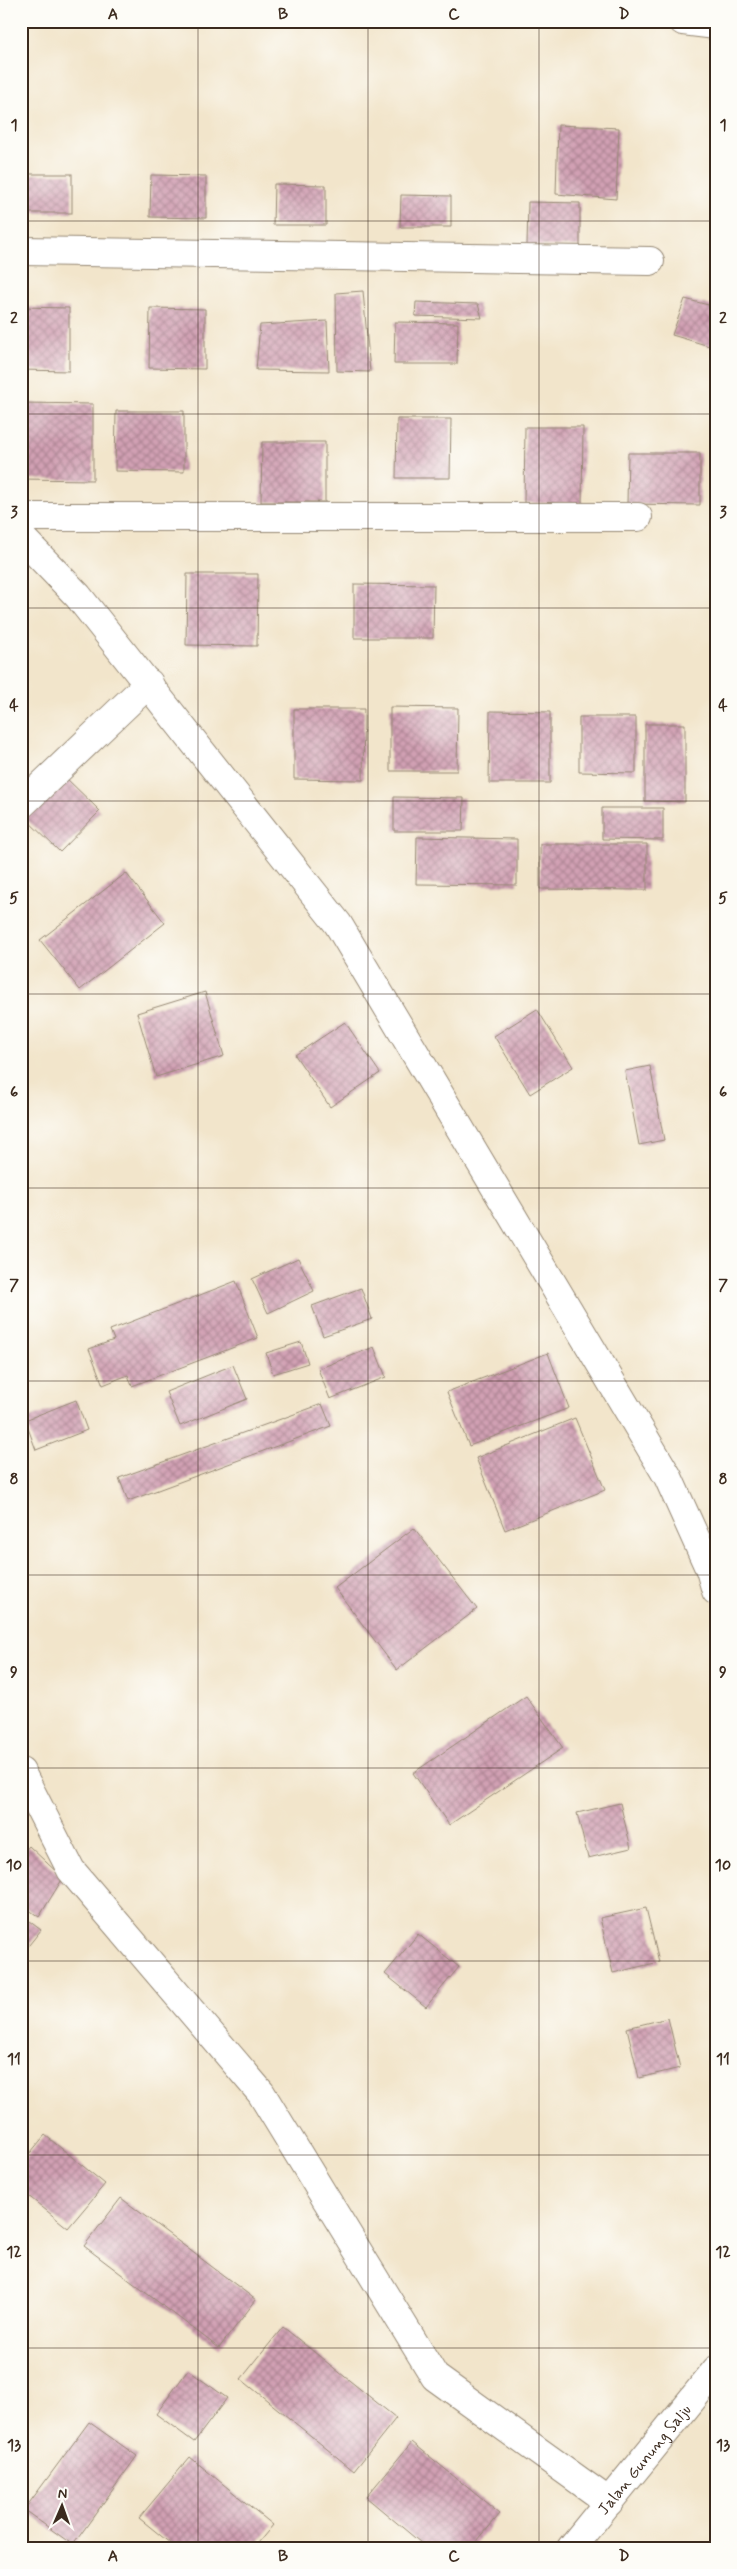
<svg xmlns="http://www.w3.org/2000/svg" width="737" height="2569" font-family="Mynerve,sans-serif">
  <defs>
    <pattern id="building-cross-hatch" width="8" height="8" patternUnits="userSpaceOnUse" patternTransform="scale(1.25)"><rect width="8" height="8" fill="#d1a0b4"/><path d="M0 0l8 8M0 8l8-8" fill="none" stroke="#ab8392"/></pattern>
  </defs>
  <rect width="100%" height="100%" fill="#fdfcf7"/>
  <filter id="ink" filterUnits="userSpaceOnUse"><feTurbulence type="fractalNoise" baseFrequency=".02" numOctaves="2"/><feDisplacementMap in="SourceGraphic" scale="10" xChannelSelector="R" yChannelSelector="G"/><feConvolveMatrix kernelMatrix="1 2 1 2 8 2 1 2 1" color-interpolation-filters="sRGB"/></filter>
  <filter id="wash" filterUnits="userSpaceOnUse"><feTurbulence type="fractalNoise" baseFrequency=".0096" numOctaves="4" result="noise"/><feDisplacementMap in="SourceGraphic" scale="20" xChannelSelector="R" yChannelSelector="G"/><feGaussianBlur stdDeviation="1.12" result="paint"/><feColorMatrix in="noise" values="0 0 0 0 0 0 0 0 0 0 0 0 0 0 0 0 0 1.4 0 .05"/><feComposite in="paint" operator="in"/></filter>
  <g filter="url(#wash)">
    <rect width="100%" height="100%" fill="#f2e5cb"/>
    <g id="blocks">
      <!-- building -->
      <g fill="url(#building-cross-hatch)">
        <polygon points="558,125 619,128 616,199 556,194"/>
        <rect x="21" y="174" width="51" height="39"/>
        <polygon points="151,175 206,176 206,218 150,217"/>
        <polygon points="274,184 326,185 326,225 273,225"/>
        <polygon points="401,195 451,196 451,227 400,227"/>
        <polygon points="528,202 580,203 580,246 527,246"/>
        <polygon points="363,291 370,372 337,371 336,293"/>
        <polygon points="685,299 716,307 716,348 672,335"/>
        <polygon points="416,302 478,304 482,318 415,316"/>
        <polygon points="21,307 69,308 69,371 21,370"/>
        <polygon points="150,308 205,309 205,369 149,368"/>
        <polygon points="327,321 329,371 256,370 260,325"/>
        <polygon points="395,322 458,323 457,364 394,364"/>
        <polygon points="21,403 93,404 93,480 21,479"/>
        <polygon points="116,411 184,411 184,472 115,471"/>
        <polygon points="397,419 451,419 450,478 396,478"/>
        <polygon points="525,427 583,427 582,503 524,503"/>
        <polygon points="262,442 325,442 325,502 261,502"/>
        <polygon points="628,453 700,453 700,505 627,504"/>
        <polygon points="187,574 258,574 257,646 186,645"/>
        <polygon points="354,584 434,585 433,638 354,638"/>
        <polygon points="390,707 458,708 457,771 390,771"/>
        <polygon points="294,709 364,709 363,780 294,779"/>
        <polygon points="490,711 550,712 550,783 489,783"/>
        <polygon points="579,717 636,717 636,773 579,772"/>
        <polygon points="645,724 685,724 685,802 645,801"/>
        <polygon points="62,774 100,811 60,852 22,815"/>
        <polygon points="394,797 464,798 463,831 394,831"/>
        <polygon points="602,808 663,808 663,840 602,839"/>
        <polygon points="417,837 517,839 517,885 416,884"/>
        <polygon points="540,844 647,844 647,890 540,889"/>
        <polygon points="126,873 165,923 80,990 40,940"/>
        <polygon points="205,992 224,1056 156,1077 137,1013"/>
        <polygon points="537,1009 573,1067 530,1094 494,1036"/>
        <polygon points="345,1022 380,1073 330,1107 295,1055"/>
        <polygon points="650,1066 664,1140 639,1145 625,1071"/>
        <polygon points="298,1258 314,1291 268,1313 252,1279"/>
        <polygon points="236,1281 258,1338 132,1386 128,1375 103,1385 89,1349 114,1340 110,1330"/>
        <polygon points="361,1288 372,1319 323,1336 312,1306"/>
        <polygon points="301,1342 308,1363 273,1374 266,1353"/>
        <polygon points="374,1347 386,1377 330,1399 318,1369"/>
        <polygon points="548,1353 569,1408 469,1446 447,1392"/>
        <polygon points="233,1365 247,1399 180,1426 166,1392"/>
        <polygon points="76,1400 87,1430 36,1450 25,1420"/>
        <polygon points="322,1404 331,1426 128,1501 119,1478"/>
        <polygon points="575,1418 605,1490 505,1530 476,1458"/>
        <polygon points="414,1528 477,1609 397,1670 335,1588"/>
        <polygon points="526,1696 563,1748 449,1825 413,1773"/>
        <polygon points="620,1803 631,1848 588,1858 577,1813"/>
        <polygon points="29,1846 63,1878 39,1917 21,1904 21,1855"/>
        <polygon points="646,1908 659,1962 613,1973 600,1918"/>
        <polygon points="21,1915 41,1930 21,1955"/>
        <polygon points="418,1934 459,1967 426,2007 385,1974"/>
        <polygon points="668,2018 680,2068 639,2078 627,2028"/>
        <polygon points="45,2135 105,2184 68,2228 21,2190 21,2164"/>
        <polygon points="121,2198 256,2300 219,2348 84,2246"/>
        <polygon points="283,2327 396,2418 354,2471 241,2379"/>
        <polygon points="188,2370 227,2398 194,2442 156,2414"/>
        <polygon points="89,2422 137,2456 73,2545 24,2510"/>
        <polygon points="412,2442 500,2514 471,2548 427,2548 366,2497"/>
        <polygon points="190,2457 273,2525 254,2548 176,2548 139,2518"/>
      </g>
    </g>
  </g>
  <g filter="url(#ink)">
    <use href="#blocks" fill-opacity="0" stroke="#968874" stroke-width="1"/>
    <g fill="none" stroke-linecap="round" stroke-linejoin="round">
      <defs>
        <g id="minor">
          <polyline points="683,21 716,25"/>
          <polyline points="21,251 650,261"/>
          <polyline points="21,517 638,517"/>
          <polyline points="21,537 78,596 338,924 668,1477 710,1570 716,1591"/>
          <polyline points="21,805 149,683"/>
          <polyline points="21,1772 71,1870 261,2093 435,2377 609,2502"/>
        </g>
        <g id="major">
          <path id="s1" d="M571,2548L716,2370"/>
        </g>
      </defs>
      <!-- minor casing -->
      <use href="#minor" stroke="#968874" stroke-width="30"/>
      <!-- major casing -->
      <use href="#major" stroke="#968874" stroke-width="30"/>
      <!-- minor -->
      <use href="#minor" stroke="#fff" stroke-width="28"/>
      <!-- major -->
      <use href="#major" stroke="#fff" stroke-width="28"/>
    </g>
  </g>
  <!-- grid -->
  <path fill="none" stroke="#3b2a1e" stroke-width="1" stroke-opacity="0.55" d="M198,21V2548M368,21V2548M539,21V2548M21,221H716M21,414H716M21,608H716M21,801H716M21,994H716M21,1188H716M21,1381H716M21,1575H716M21,1768H716M21,1961H716M21,2155H716M21,2348H716"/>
  <g text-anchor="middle" stroke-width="5" stroke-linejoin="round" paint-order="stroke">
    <!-- street labels -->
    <g font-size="16" fill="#3b2a1e" stroke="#fdfcf7">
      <text dy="6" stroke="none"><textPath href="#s1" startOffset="115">Jalan Gunung Salju</textPath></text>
    </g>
  </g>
  <!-- margin -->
  <rect width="737" height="2569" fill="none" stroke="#fdfcf7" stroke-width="55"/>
  <!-- north arrow -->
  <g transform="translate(62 2506) rotate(2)" stroke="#fdfcf7" stroke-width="4" paint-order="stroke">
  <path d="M0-4L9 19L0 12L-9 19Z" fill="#3b2a1e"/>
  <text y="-8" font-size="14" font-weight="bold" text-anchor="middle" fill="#3b2a1e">N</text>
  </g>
  <rect x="28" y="28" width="682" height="2514" fill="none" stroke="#3b2a1e" stroke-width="2"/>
  <g font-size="16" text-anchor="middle" font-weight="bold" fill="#3b2a1e">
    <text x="113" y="19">A</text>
    <text x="283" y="19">B</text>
    <text x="454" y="19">C</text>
    <text x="624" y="19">D</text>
    <text x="14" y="130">1</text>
    <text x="723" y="130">1</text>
    <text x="14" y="323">2</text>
    <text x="723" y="323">2</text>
    <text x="14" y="517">3</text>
    <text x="723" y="517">3</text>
    <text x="14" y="710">4</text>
    <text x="723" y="710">4</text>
    <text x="14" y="903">5</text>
    <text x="723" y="903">5</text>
    <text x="14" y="1097">6</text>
    <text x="723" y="1097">6</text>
    <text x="14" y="1290">7</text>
    <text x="723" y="1290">7</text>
    <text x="14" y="1484">8</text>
    <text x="723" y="1484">8</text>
    <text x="14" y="1677">9</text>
    <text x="723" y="1677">9</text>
    <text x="14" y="1870">10</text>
    <text x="723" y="1870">10</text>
    <text x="14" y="2064">11</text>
    <text x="723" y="2064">11</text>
    <text x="14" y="2257">12</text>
    <text x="723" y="2257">12</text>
    <text x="14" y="2450">13</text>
    <text x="723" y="2450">13</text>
    <text x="113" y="2561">A</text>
    <text x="283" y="2561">B</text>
    <text x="454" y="2561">C</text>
    <text x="624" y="2561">D</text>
  </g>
</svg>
